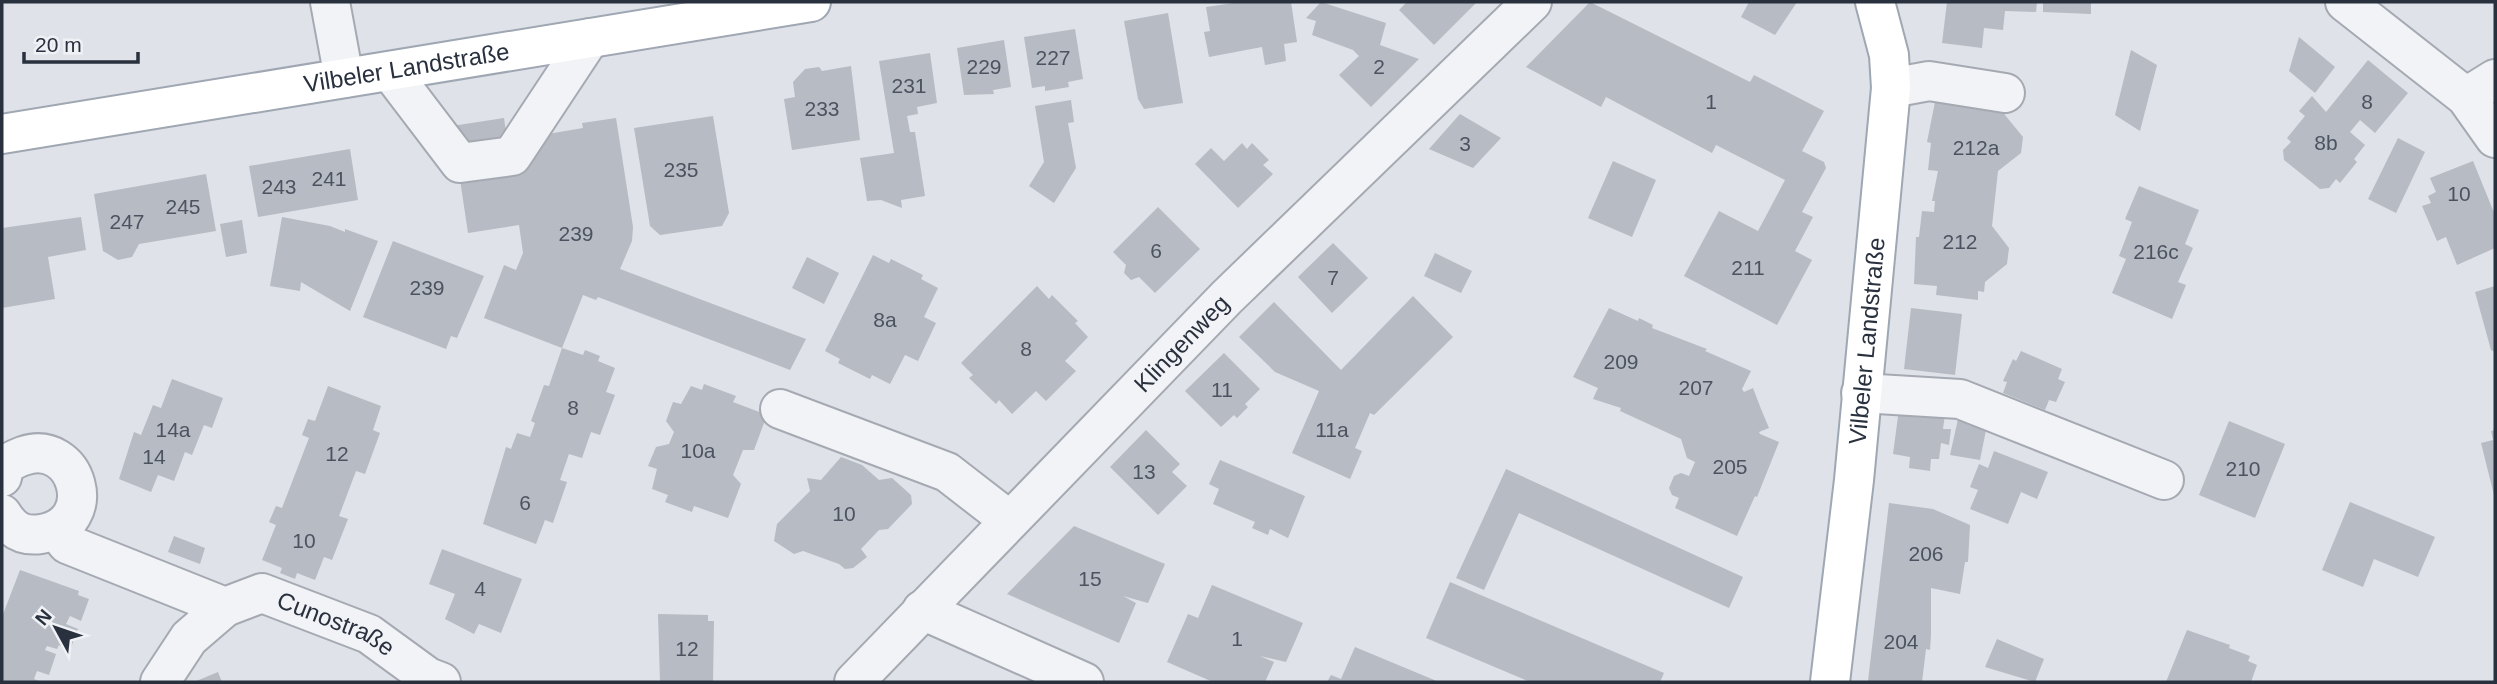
<svg xmlns="http://www.w3.org/2000/svg" width="2497" height="684" font-family="Helvetica,sans-serif">
  <rect width="100%" height="100%" fill="#dfe2e8"/>
  <!-- building -->
  <g fill="#b7bbc4">
    <polygon points="1241,2 1291,2 1297,42 1284,44 1286,61 1265,65 1262,47 1209,57 1204,32 1210,31 1206,7"/>
    <polygon points="1321,2 1386,23 1380,45 1419,59 1371,107 1339,75 1359,56 1353,50 1312,35 1316,21 1306,18"/>
    <polygon points="1407,2 1474,2 1476,3 1434,45 1399,10"/>
    <polygon points="1590,2 1750,82 1754,75 1824,111 1802,151 1824,162 1826,168 1802,212 1813,217 1795,251 1812,260 1777,325 1684,276 1719,211 1758,231 1785,180 1716,145 1712,153 1606,97 1601,107 1526,67"/>
    <polygon points="1749,2 1797,2 1775,35 1741,17"/>
    <polygon points="1947,2 2037,2 2036,12 2005,11 2003,30 1984,28 1982,48 1942,43"/>
    <polygon points="2043,2 2091,2 2091,14 2043,12"/>
    <polygon points="1168,13 1183,103 1144,109 1138,99 1124,21"/>
    <polygon points="1075,29 1083,79 1068,82 1069,87 1045,91 1045,86 1032,88 1024,37"/>
    <polygon points="2299,37 2335,67 2315,93 2289,71"/>
    <polygon points="1004,40 1011,87 993,90 994,94 964,95 957,48"/>
    <polygon points="2131,50 2157,65 2140,131 2115,115"/>
    <polygon points="930,53 937,103 917,107 918,114 907,116 910,132 915,132 925,196 901,200 902,208 881,200 867,201 860,158 894,153 879,61"/>
    <polygon points="2368,60 2408,93 2375,133 2360,120 2350,132 2365,145 2354,159 2357,162 2340,183 2336,179 2329,188 2320,189 2284,160 2283,150 2291,142 2287,138 2305,116 2299,111 2312,96 2326,112"/>
    <polygon points="851,66 860,140 792,150 784,99 795,97 793,82 805,69 819,67 822,71"/>
    <polygon points="1936,97 2006,106 2005,115 2023,137 2021,153 1998,171 1992,226 2009,248 2007,264 1985,282 1984,292 1978,291 1978,300 1936,295 1937,286 1914,284 1916,237 1919,237 1922,211 1934,212 1935,201 1932,201 1938,171 1928,170 1931,143 1927,142"/>
    <polygon points="1071,100 1074,122 1068,123 1076,168 1054,203 1029,186 1044,162 1035,106"/>
    <polygon points="1460,114 1501,138 1473,168 1429,149"/>
    <polygon points="713,116 729,213 722,226 660,235 650,226 634,128"/>
    <polygon points="504,118 506,132 536,136 583,128 582,123 616,118 633,227 632,241 620,269 806,339 790,370 598,297 596,300 583,295 562,348 484,318 504,265 516,270 523,253 519,225 468,233 452,126"/>
    <polygon points="2398,138 2425,152 2396,213 2368,199"/>
    <polygon points="1242,143 1247,149 1252,143 1269,160 1263,165 1273,174 1238,208 1195,164 1211,148 1224,161"/>
    <polygon points="350,149 358,200 258,217 249,166"/>
    <polygon points="1613,161 1656,180 1632,237 1588,218"/>
    <polygon points="2473,161 2495,215 2495,248 2457,265 2446,237 2437,241 2422,206 2431,203 2428,196 2436,192 2430,178"/>
    <polygon points="206,174 216,231 139,244 132,257 118,260 103,251 94,194"/>
    <polygon points="2139,186 2199,210 2185,244 2193,248 2178,282 2186,285 2172,319 2112,293 2126,259 2119,256 2132,222 2125,219"/>
    <polygon points="1158,207 1200,249 1155,293 1139,277 1131,280 1124,273 1126,265 1113,252"/>
    <polygon points="81,217 86,250 48,257 55,299 2,308 2,228"/>
    <polygon points="282,217 330,226 345,232 345,229 378,241 350,311 301,282 300,291 270,286"/>
    <polygon points="242,220 247,253 226,257 220,224"/>
    <polygon points="393,241 484,276 457,338 451,336 446,349 363,317"/>
    <polygon points="1333,243 1368,278 1332,313 1298,277"/>
    <polygon points="1435,253 1472,271 1461,293 1424,276"/>
    <polygon points="873,255 889,263 891,259 923,275 921,279 938,288 924,317 936,323 918,361 905,355 890,384 872,375 870,379 838,363 840,359 825,351"/>
    <polygon points="807,257 839,273 824,304 792,288"/>
    <polygon points="1037,286 1049,299 1052,295 1078,321 1075,323 1088,337 1065,361 1076,371 1046,401 1036,391 1012,414 999,400 996,404 969,378 973,375 961,363"/>
    <polygon points="2495,286 2495,352 2491,350 2475,292"/>
    <polygon points="1413,296 1453,337 1374,415 1370,413 1355,448 1362,451 1350,479 1292,453 1319,391 1275,372 1239,337 1274,302 1341,370"/>
    <polygon points="1609,308 1638,321 1639,318 1653,325 1652,328 1707,349 1705,351 1751,371 1742,389 1744,392 1753,388 1761,409 1769,428 1759,432 1760,434 1779,442 1757,497 1755,496 1737,536 1675,508 1679,498 1672,495 1669,488 1674,476 1681,473 1689,476 1695,462 1687,458 1681,439 1620,411 1621,408 1593,399 1598,388 1573,377"/>
    <polygon points="1911,308 1962,314 1955,375 1904,369"/>
    <polygon points="562,348 583,355 585,350 600,356 598,361 615,368 606,392 615,395 600,435 591,432 582,458 569,454 560,480 567,482 553,523 545,520 536,544 483,524 506,447 511,449 517,433 530,437 535,423 531,421 544,385 549,386"/>
    <polygon points="2021,351 2062,369 2058,379 2065,382 2056,402 2049,400 2045,410 2003,393 2007,382 2003,381 2013,359 2016,361"/>
    <polygon points="1224,353 1260,389 1245,404 1248,407 1237,418 1234,415 1221,427 1185,391"/>
    <polygon points="172,379 223,398 212,428 204,425 192,455 185,452 174,481 158,475 151,492 119,479 134,432 141,435 153,405 161,408"/>
    <polygon points="704,384 736,396 733,402 767,415 754,450 743,450 733,475 741,484 728,518 694,506 692,512 665,502 668,495 652,489 657,469 648,466 656,447 669,444 674,432 666,421 673,402 681,404 691,386 702,390"/>
    <polygon points="328,386 381,406 373,430 380,433 365,474 356,471 339,516 348,519 332,560 324,557 315,580 297,573 295,579 280,573 282,568 262,560 276,525 269,522 276,506 282,508 309,438 302,435 308,419 315,421"/>
    <polygon points="1899,409 1945,414 1943,429 1951,429 1949,445 1941,443 1939,459 1931,459 1930,471 1909,468 1910,457 1893,454"/>
    <polygon points="1958,419 1986,430 1980,460 1950,455"/>
    <polygon points="2229,421 2285,444 2255,518 2199,495"/>
    <polygon points="1146,430 1180,464 1172,472 1187,486 1158,515 1110,467"/>
    <polygon points="2495,430 2495,495 2494,495 2481,443 2493,440 2491,431"/>
    <polygon points="1994,451 2048,472 2037,499 2021,492 2008,524 1970,509 1978,490 1970,487 1979,464 1988,468"/>
    <polygon points="841,457 862,465 879,480 892,478 911,495 912,504 888,529 879,530 861,549 867,557 853,568 845,569 839,564 803,551 794,554 774,541 777,524 810,491 807,478 821,480"/>
    <polygon points="1220,460 1305,496 1288,538 1270,529 1268,535 1252,528 1255,522 1213,504 1219,489 1209,484"/>
    <polygon points="1506,469 1743,577 1729,608 1519,513 1484,590 1456,578"/>
    <polygon points="2350,502 2435,537 2418,577 2374,559 2363,587 2322,570"/>
    <polygon points="1889,503 1933,509 1970,525 1968,562 1965,562 1960,594 1931,588 1931,635 1930,650 1926,649 1922,682 1868,681"/>
    <polygon points="1074,526 1165,564 1148,603 1123,596 1136,603 1119,643 1007,594"/>
    <polygon points="174,536 205,548 200,564 168,552"/>
    <polygon points="442,549 522,579 501,633 479,624 474,634 445,619 455,594 429,584"/>
    <polygon points="20,570 79,591 78,595 89,599 81,621 70,616 66,624 78,629 70,650 59,645 57,649 47,646 45,650 56,654 49,675 37,671 34,679 42,682 2,682 2,617"/>
    <polygon points="1450,582 1664,673 1660,682 1530,682 1426,638"/>
    <polygon points="1212,585 1303,623 1286,662 1260,656 1274,662 1265,682 1213,682 1167,662 1188,614 1198,618"/>
    <polygon points="658,614 708,615 708,621 714,621 713,682 660,682"/>
    <polygon points="2187,630 2230,645 2229,648 2250,656 2248,661 2257,665 2251,682 2166,682"/>
    <polygon points="1997,639 2044,659 2035,682 1985,667"/>
    <polygon points="1355,647 1439,682 1327,682 1331,675 1341,679"/>
    <polygon points="218,672 222,682 194,682"/>
  </g>
  <g fill="none" stroke-linecap="round" stroke-linejoin="round">
    <defs>
      <g id="minor">
        <polyline points="330,2 344,78"/>
        <polyline points="2345,2 2466,97 2495,138"/>
        <polyline points="390,71 460,163 512,156 590,38"/>
        <polyline points="1891,88 1929,81 2005,93"/>
        <polyline points="2466,97 2495,79"/>
        <polyline points="1861,393 1960,399 2164,480"/>
        <polyline points="780,409 947,472 1009,520"/>
        <path d="M2,477C5,463 10,461 23,456C77,437 103,524 41,534C22,537 11,529 2,514"/>
        <path id="s1" d="M57,531L67,544L225,607L262,593L369,634L428,677L441,682"/>
        <polyline points="922,610 1084,682"/>
        <polyline points="160,682 189,638 225,607"/>
        <path id="s2" d="M854,682L1227,297L1532,2"/>
      </g>
      <g id="major">
        <path id="s3" d="M2,134L811,2"/>
        <path id="s4" d="M1830,682L1854,480L1891,88L1889,55L1875,2"/>
      </g>
    </defs>
    <!-- minor casing -->
    <use href="#minor" stroke="#a5a9b2" stroke-width="42"/>
    <!-- major casing -->
    <use href="#major" stroke="#9fa7b3" stroke-width="42"/>
    <!-- minor -->
    <use href="#minor" stroke="#f2f3f6" stroke-width="38"/>
    <!-- major -->
    <use href="#major" stroke="#fff" stroke-width="38"/>
  </g>
  <g text-anchor="middle" stroke-width="7" stroke-linejoin="round" paint-order="stroke">
    <!-- number labels -->
    <g font-size="21" fill="#4c5360">
      <text x="1053" y="65">227</text>
      <text x="984" y="74">229</text>
      <text x="1379" y="74">2</text>
      <text x="909" y="93">231</text>
      <text x="1711" y="109">1</text>
      <text x="2367" y="109">8</text>
      <text x="822" y="116">233</text>
      <text x="2326" y="150">8b</text>
      <text x="1465" y="151">3</text>
      <text x="1976" y="155">212a</text>
      <text x="681" y="177">235</text>
      <text x="329" y="186">241</text>
      <text x="279" y="194">243</text>
      <text x="2459" y="201">10</text>
      <text x="183" y="214">245</text>
      <text x="127" y="229">247</text>
      <text x="576" y="241">239</text>
      <text x="1960" y="249">212</text>
      <text x="1156" y="258">6</text>
      <text x="2156" y="259">216c</text>
      <text x="1748" y="275">211</text>
      <text x="1333" y="285">7</text>
      <text x="427" y="295">239</text>
      <text x="885" y="327">8a</text>
      <text x="1026" y="356">8</text>
      <text x="1621" y="369">209</text>
      <text x="1696" y="395">207</text>
      <text x="1222" y="397">11</text>
      <text x="573" y="415">8</text>
      <text x="173" y="437">14a</text>
      <text x="1332" y="437">11a</text>
      <text x="698" y="458">10a</text>
      <text x="337" y="461">12</text>
      <text x="154" y="464">14</text>
      <text x="1730" y="474">205</text>
      <text x="2243" y="476">210</text>
      <text x="1144" y="479">13</text>
      <text x="525" y="510">6</text>
      <text x="844" y="521">10</text>
      <text x="304" y="548">10</text>
      <text x="1926" y="561">206</text>
      <text x="1090" y="586">15</text>
      <text x="480" y="596">4</text>
      <text x="1237" y="646">1</text>
      <text x="1901" y="649">204</text>
      <text x="687" y="656">12</text>
    </g>
    <!-- street labels -->
    <g font-size="24" fill="#29303e" stroke="#eff1f5">
      <text dy="8" stroke="none"><textPath href="#s3" startOffset="410">Vilbeler Landstraße</textPath></text>
      <text dy="8" stroke="none"><textPath href="#s4" startOffset="343">Vilbeler Landstraße</textPath></text>
      <text dy="8" stroke="none"><textPath href="#s2" startOffset="471">Klingenweg</textPath></text>
      <text dy="8" stroke="none"><textPath href="#s1" startOffset="306">Cunostraße</textPath></text>
    </g>
  </g>
  <!-- border -->
  <rect width="2497" height="684" fill="none" stroke="#29303e" stroke-width="7"/>
  <!-- north arrow -->
  <g transform="translate(56 628) rotate(310)" stroke="#eff1f5" stroke-width="5" paint-order="stroke">
  <path d="M0-5L12 26L0 18L-12 26Z" fill="#29303e"/>
  <text y="-10" font-size="19" font-weight="bold" text-anchor="middle" fill="#29303e">N</text>
  </g>
  <!-- scale -->
  <path d="M24 52v10h114v-10" fill="none" stroke="#29303e" stroke-width="3.5"/>
  <text x="35" y="52" font-size="21" fill="#29303e" stroke="#eff1f5" stroke-width="5" paint-order="stroke">20 m</text>
</svg>
